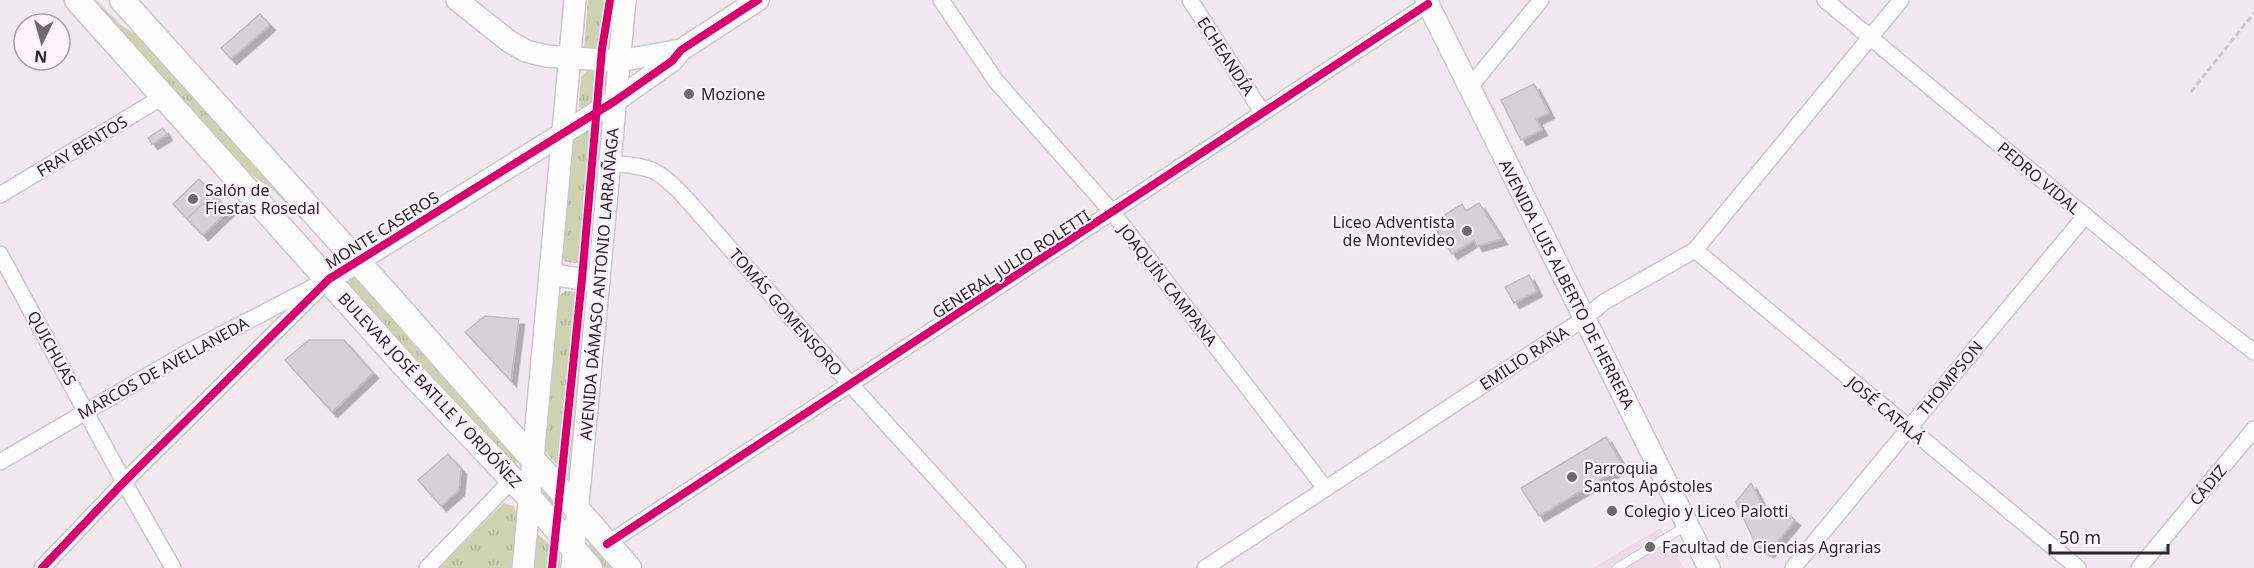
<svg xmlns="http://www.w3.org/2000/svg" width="2254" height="568" font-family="'Noto Sans',sans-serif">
  <defs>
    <pattern id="grass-tufts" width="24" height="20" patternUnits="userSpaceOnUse" patternTransform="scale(1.5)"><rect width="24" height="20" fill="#cdd2b1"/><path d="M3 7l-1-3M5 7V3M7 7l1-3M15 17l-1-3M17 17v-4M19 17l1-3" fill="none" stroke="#b0b498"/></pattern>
    <filter id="shadow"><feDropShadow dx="5.5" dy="5.5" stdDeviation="0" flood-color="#0004"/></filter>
  </defs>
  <rect width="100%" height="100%" fill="#f2e8f0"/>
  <!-- built -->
  <polygon fill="#eddbe9" points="1660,528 1684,568 1593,568"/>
  <!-- grass -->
  <g fill="url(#grass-tufts)">
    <polygon points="92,0 96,0 122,26 138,36 325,242 323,242 273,190 241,167"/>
    <polygon points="588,0 616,0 612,46 606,50 584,48"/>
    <path d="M590,67L607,70C608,95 603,97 582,109L579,106L581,77Z"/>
    <polygon points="600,121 604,124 591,259 586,264 566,262 562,257 574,141 578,134"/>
    <polygon points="351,276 357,278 518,459 516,464 510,463 347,284 348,278"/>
    <polygon points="566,291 582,293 587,299 568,478 544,450 558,296"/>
    <polygon points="542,491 546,491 563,511 562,518 541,494"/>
    <polygon points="503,503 513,506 517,514 511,568 439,568"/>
    <polygon points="536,532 560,555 560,568 532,568"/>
    <polygon points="590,542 593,542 617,568 604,568 588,551"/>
  </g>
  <!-- building -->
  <g fill="#d8d0d7" stroke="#c3bbc1" stroke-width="1.5" filter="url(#shadow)">
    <polygon points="260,14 270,25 231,59 221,48"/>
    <polygon points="1534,84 1549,113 1536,119 1542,130 1521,140 1501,100"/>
    <polygon points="163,128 167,135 152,144 148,138"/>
    <polygon points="199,179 213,194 187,219 173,204"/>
    <polygon points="213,194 229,210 203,235 187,219"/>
    <polygon points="1479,203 1502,239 1477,246 1474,240 1452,254 1432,223 1462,204 1466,211"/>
    <polygon points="1529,275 1537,291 1514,303 1505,287"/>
    <polygon points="485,316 519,319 511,381 465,332"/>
    <polygon points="309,340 344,340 373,373 332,412 285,360"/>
    <polygon points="1606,437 1623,466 1539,516 1521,488"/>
    <polygon points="448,454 461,469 459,490 441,506 418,480"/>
    <polygon points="1751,483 1769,517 1779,507 1795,520 1769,552 1757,547 1736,502"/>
  </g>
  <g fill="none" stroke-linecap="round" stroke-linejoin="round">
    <defs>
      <polyline id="lane" points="1617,568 1686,526"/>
      <g id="street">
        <polyline points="941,0 996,81 1113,213 1325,488"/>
        <polyline points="1190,0 1262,112"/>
        <polyline points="1825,0 2188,301 2254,352"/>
        <polyline points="1469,88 1541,0"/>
        <path d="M611,163C648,167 654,166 681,193L851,385L1018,568"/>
        <polyline points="0,195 164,96"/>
        <polyline points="1695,250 2078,568"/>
        <polyline points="0,254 124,482 173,568"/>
        <polyline points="0,462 188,352 315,286"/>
        <polyline points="607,544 1428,4"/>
        <polyline points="42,568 124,482 329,279"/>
        <polyline points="427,568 512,480"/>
        <polyline points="1205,568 1585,318 1604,302 1695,250 1901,0"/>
        <polyline points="1793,568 2085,216"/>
        <polyline points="2139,568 2254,429"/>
      </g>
      <g id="secondary">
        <polyline points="457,0 510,42 526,51 546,56 619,61 681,50"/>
        <polyline points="1426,0 1709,568"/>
        <polyline points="550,274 599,282"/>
        <polyline points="329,279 615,101 672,61 681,50 758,0"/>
        <polyline points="523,568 575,0"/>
        <polyline points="572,568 625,0"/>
      </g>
      <g id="primary">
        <polyline points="77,0 413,375 529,497 590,568"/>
        <polyline points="122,0 394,302 629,568"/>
      </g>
    </defs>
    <!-- lane casing -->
    <use href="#lane" stroke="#cdc6cc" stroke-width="10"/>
    <!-- street casing -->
    <use href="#street" stroke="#cdc6cc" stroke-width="18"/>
    <!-- secondary casing -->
    <use href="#secondary" stroke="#cdc6cc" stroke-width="24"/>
    <!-- primary casing -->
    <use href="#primary" stroke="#cdc6cc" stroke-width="27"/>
    <!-- path -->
    <polyline stroke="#cdcacd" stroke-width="3" stroke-dasharray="6 3" stroke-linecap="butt" points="2191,92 2254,13"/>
    <!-- lane -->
    <use href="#lane" stroke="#fdfcfd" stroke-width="8"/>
    <!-- street -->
    <use href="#street" stroke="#fdfcfd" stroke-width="15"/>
    <!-- secondary -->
    <use href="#secondary" stroke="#fdfcfd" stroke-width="21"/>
    <!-- primary -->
    <use href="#primary" stroke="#fdfcfd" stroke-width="24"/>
    <defs>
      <g id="cycleway">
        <polyline points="607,544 1428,4"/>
        <polyline points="42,568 124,482 329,279 615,101 672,61 681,50 758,0"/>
        <polyline points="552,568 582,279 602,49 610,0"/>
      </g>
    </defs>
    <!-- cycleway casing -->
    <use href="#cycleway" stroke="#fff3fc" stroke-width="11"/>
    <!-- cycleway -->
    <use href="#cycleway" stroke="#d6006c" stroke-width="8"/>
  </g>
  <!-- markers -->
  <g fill="#716970" stroke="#fff3fc" stroke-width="2">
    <circle cx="689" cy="94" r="6"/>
    <circle cx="193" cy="199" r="6"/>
    <circle cx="1467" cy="231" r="6"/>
    <circle cx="1572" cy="477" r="6"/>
    <circle cx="1612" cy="511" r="6"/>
    <circle cx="1650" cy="547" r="6"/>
  </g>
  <g text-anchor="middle" stroke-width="4.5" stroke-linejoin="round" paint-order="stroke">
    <!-- street labels -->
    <g font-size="16" fill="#2c252b" stroke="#fff3fc">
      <text transform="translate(1226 56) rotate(57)" y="6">ECHEANDÍA</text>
      <text transform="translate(82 146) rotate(-31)" y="6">FRAY BENTOS</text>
      <text transform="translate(2039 178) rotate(40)" y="6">PEDRO VIDAL</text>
      <text transform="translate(382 230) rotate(-32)" y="6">MONTE CASEROS</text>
      <text transform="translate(1011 264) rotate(-33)" y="6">GENERAL JULIO ROLETTI</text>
      <text transform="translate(599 284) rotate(-85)" y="6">AVENIDA DÁMASO ANTONIO LARRAÑAGA</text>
      <text transform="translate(1567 284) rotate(63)" y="6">AVENIDA LUIS ALBERTO DE HERRERA</text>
      <text transform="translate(1168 285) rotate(52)" y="6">JOAQUÍN CAMPANA</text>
      <text transform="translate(786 312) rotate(49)" y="6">TOMÁS GOMENSORO</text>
      <text transform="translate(52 348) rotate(61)" y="6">QUICHUAS</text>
      <text transform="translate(1524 358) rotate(-33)" y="6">EMILIO RAÑA</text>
      <text transform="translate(163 368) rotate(-29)" y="6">MARCOS DE AVELLANEDA</text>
      <text transform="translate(1950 378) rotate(-50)" y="6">THOMPSON</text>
      <text transform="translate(430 390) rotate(47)" y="6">BULEVAR JOSÉ BATLLE Y ORDÓÑEZ</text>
      <text transform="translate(1886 410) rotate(40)" y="6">JOSÉ CATALÁ</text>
      <text transform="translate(2208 485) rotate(-50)" y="6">CÁDIZ</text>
    </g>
    <!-- poi labels -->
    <g font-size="16" fill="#2c252b" stroke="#fff3fc" text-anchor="start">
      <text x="701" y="100">Mozione</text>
      <text x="205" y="196">Salón de<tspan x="205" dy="18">Fiestas Rosedal</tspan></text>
      <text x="1455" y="228" text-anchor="end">Liceo Adventista<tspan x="1455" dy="18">de Montevideo</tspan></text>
      <text x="1584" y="474">Parroquia<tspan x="1584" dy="18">Santos Apóstoles</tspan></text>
      <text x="1624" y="517">Colegio y Liceo Palotti</text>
      <text x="1662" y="553">Facultad de Ciencias Agrarias</text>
    </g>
  </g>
  <!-- north arrow -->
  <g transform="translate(42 42) rotate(185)"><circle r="28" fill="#fff3fc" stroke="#aba1a8" stroke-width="1.5"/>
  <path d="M0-4.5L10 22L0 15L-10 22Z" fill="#716970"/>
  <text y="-9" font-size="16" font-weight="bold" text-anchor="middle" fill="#2c252b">N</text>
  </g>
  <!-- scale -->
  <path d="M2050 544v9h118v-9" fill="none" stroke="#2c252b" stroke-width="3"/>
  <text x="2059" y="544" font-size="18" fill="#2c252b" stroke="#fff3fc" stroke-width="4.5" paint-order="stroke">50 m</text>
</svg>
